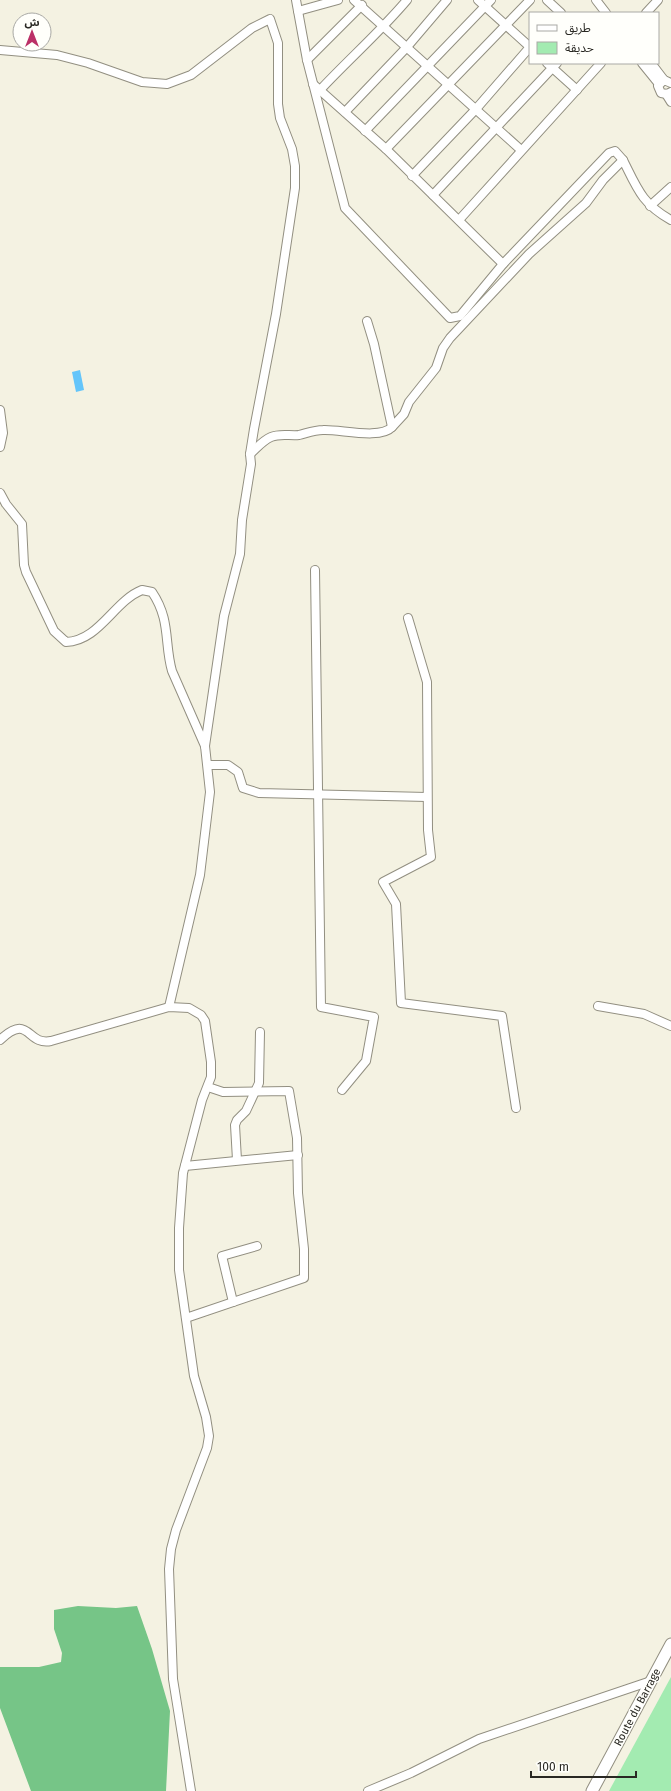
<svg xmlns="http://www.w3.org/2000/svg" width="671" height="1791" font-family="'Fira Sans','Noto Sans Arabic',sans-serif">
  <rect width="100%" height="100%" fill="#f4f2e2"/>
  <!-- green -->
  <polygon fill="#a3ebb1" points="671,1677 671,1791 609,1791"/>
  <!-- forest -->
  <polygon fill="#76c587" points="78,1606 116,1608 137,1606 152,1649 170,1711 166,1791 31,1791 0,1708 0,1667 39,1667 61,1662 62,1653 54,1629 54,1610"/>
  <!-- water -->
  <polygon fill="#64c5fa" points="80,370 84,390 76,392 72,372"/>
  <g fill="none" stroke-linecap="round" stroke-linejoin="round">
    <defs>
      <g id="street">
        <polyline points="296,0 307,60 345,208 450,318 460,316 503,264 609,153 615,151 623,160"/>
        <polyline points="354,0 521,150"/>
        <polyline points="478,0 530,47"/>
        <polyline points="547,0 561,13"/>
        <polyline points="596,0 606,13"/>
        <polyline points="298,11 338,0"/>
        <polyline points="646,13 658,0"/>
        <polyline points="0,50 57,55 88,63 142,82 167,84 191,75 252,28 270,19 278,43 278,104 280,118 292,149 295,166 295,188 276,314 254,429 250,454 251,464 242,520 240,554 224,616 205,746"/>
        <polyline points="307,60 362,5"/>
        <polyline points="547,63 577,90"/>
        <polyline points="642,63 659,84"/>
        <polyline points="651,63 664,80"/>
        <polyline points="671,83 664,80 658,86 661,93 667,94 671,92"/>
        <polyline points="313,84 386,149 503,264"/>
        <path d="M321,89C349,59 380,32 407,0"/>
        <polyline points="666,94 671,102"/>
        <polyline points="345,112 407,47 447,0"/>
        <polyline points="365,131 491,0"/>
        <polyline points="386,149 530,0"/>
        <polyline points="412,176 476,109 530,47"/>
        <polyline points="433,195 557,63"/>
        <polyline points="650,206 671,187"/>
        <polyline points="459,220 601,63"/>
        <polyline points="0,410 3,433 0,447"/>
        <path d="M392,427L404,414L409,402L436,368L443,348L450,338L529,254L586,203L603,180L623,160C637,188 642,204 671,220"/>
        <path d="M250,454C257,448 262,441 271,437C280,433 290,436 299,435C307,433 315,430 323,430C340,429 380,440 392,427L374,344L367,321"/>
        <path d="M0,493L6,504L22,524L24,565L26,572L54,631L66,642C99,641 114,601 142,590L152,592C171,620 164,643 172,671L205,746L210,792L200,875L169,1007"/>
        <polyline points="315,570 321,1007 374,1017 366,1061 342,1090"/>
        <polyline points="408,618 427,682 428,830 431,857 383,882 396,904 401,1003 502,1016 516,1108"/>
        <polyline points="208,765 228,765 238,772 243,788 259,793 427,797"/>
        <polyline points="598,1006 644,1014 671,1026"/>
        <path d="M0,1040C30,1012 26,1046 51,1041L169,1007L189,1008L201,1015L205,1021L211,1062V1077L202,1100L183,1173L179,1228V1270L194,1376L206,1417L209,1436L207,1448L176,1530L171,1549L169,1569L173,1679L191,1791"/>
        <polyline points="237,1160 235,1125 237,1120 246,1111 259,1083 260,1032"/>
        <polyline points="185,1166 298,1155"/>
        <polyline points="233,1302 222,1256 257,1246"/>
        <polyline points="186,1318 304,1278 304,1249 298,1193 297,1138 289,1091 223,1092 208,1087"/>
        <polyline points="368,1791 411,1773 479,1739 651,1681"/>
      </g>
      <polyline id="secondary" points="592,1791 671,1644"/>
    </defs>
    <!-- street casing -->
    <use href="#street" stroke="#928f81" stroke-width="10"/>
    <!-- secondary casing -->
    <use href="#secondary" stroke="#928f81" stroke-width="13"/>
    <!-- street -->
    <use href="#street" stroke="#fff" stroke-width="8"/>
    <!-- secondary -->
    <use href="#secondary" stroke="#fff" stroke-width="11"/>
  </g>
  <g text-anchor="middle" stroke-width="3" stroke-linejoin="round" paint-order="stroke">
    <!-- street labels -->
    <g font-size="11" fill="#292823" stroke="#fffffb">
      <text transform="translate(637 1707) rotate(-62)" y="4">Route du Barrage</text>
    </g>
  </g>
  <!-- legend -->
  <rect x="529" y="12" width="130" height="52" fill="#fffffb" stroke="#a9a9a5"/>
  <rect x="537" y="25" width="20" height="6" fill="#ffffff" stroke="#a9a9a5"/>
  <text x="565" y="32" font-size="12" fill="#292823">طريق</text>
  <rect x="537" y="42" width="20" height="12" fill="#a3ebb1" stroke="#a9a9a5"/>
  <text x="565" y="52" font-size="12" fill="#292823">حديقة</text>
  <!-- north arrow -->
  <g transform="translate(32 32)"><circle r="19" fill="#fffffb" stroke="#a9a9a5"/>
  <path d="M0-3L7 15L0 10L-7 15Z" fill="#bb3067"/>
  <text y="-6" font-size="11" font-weight="bold" text-anchor="middle" fill="#292823">ش</text>
  </g>
  <!-- scale -->
  <path d="M531 1771v6h105v-6" fill="none" stroke="#292823" stroke-width="2"/>
  <text x="537" y="1771" font-size="12" fill="#292823" stroke="#fffffb" stroke-width="3" paint-order="stroke">100 m</text>
</svg>
